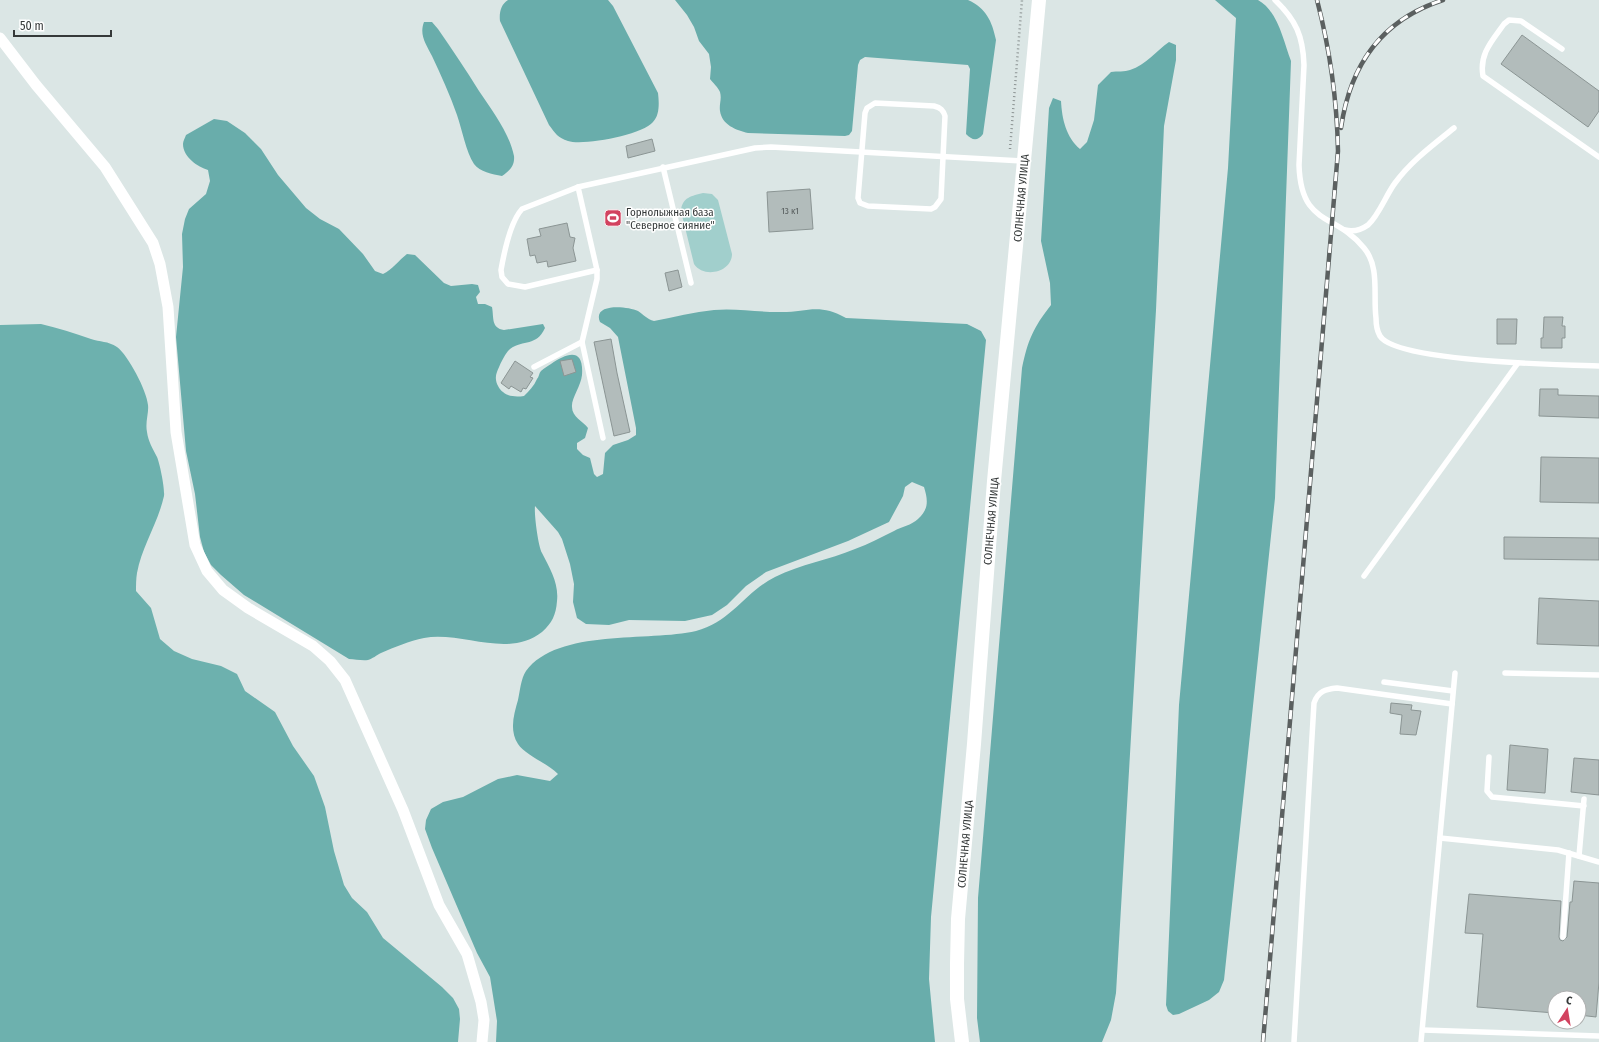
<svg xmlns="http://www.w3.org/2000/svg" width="1599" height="1042" font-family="'Fira Sans Condensed',sans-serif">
  <rect width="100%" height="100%" fill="#dbe6e5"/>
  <!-- green -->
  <path fill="#a1cfcc" d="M703,193L712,194L718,200L732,254C732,272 704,279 694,264L681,211C682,197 692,196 703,193Z"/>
  <!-- forest -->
  <g fill="#69adab">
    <path d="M508,0H608L613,6L658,93C659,102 660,115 653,122C642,135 583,146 568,141C558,138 555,133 549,125L500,21C499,13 501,4 508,0Z"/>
    <path d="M675,0H968C986,8 992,21 996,40L983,134C977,142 972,140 966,134L970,69L968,65L865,57L860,60L858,65L852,131L849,135L845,136L748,133C736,130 722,125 720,111C719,104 722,99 720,92C718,87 713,83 710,79L711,67L709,54L699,41L694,27L687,15Z"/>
    <path d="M1215,0H1258C1278,11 1283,40 1291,61L1275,498L1224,980L1219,992L1209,1000L1179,1014L1173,1015L1168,1011L1166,1005L1179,705L1228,168L1236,18Z"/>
    <path d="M424,22H432L438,29C452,49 466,70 479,91C491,109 510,134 514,156C515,166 509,171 502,176C492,174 480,172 474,164C466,152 462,129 457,115C450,95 441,75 432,56C426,44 419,35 424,22Z"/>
    <path d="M1169,42L1176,45V60L1164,126L1156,310L1116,993L1111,1020L1102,1042H980L977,1018L978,898L1022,368C1028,340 1033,328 1051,305L1050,283L1041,241L1049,108L1053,98L1061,101C1062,119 1066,137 1080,149L1087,142L1094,120L1098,85L1111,72C1117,71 1125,72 1130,70C1146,65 1156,51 1169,42Z"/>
    <path d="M214,119L227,121L245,133L261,149L278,175L306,208L320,219L339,229L363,254L375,271L383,274C392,270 399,260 407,254L415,255L444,283L451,286L472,284L478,285L480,292L476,297L478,304H485L492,307C494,318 491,328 504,330L543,324L545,328C536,347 524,339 510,349C505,353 497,370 496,376C495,382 499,389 503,392C508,397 517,397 524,396C529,391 534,386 537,379C539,377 539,373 541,371C544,368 548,366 551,364C567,353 584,347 582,375C581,386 571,399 572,407C572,417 583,421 588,428L585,438L577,443V449L583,455L590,458L594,474L597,477L603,474L605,453L613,445L628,440L636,435V428L618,337L610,328L600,322C592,303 627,306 638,311C644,315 647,319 654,321C674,317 694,312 714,310C735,308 756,312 778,312C806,313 818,302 846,318L967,324L981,331L986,340L931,917L929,979L935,1042H496L497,1021L490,977L477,953L432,848L425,829L426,820L431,809L443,802L463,797L498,779L517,775L550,781L558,774C547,763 525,755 518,744C509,730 514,714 518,700C520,691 521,678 526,671C558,628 649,642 696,631C731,622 745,592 775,577C801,564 829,560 855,549C869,544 881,537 894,531C901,527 912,525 918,519C929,509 928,500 924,487L912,482L905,487L903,496L889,522L848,541L766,572L746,586L727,605L712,615L685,621L629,620L609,625L586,624L577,618L573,602L574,584L570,564L562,539L558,532L535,506C534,514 538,545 542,553C550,569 559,583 557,601C556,615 552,623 542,632C508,659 462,631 424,638C409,641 395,647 381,653C377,655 372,659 368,660C362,661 355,659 349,659L244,595L221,575L211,565L204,552L200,537L195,494L186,451L176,337L183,267L182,234L185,219L189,209L206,194L210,181L208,170C198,167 183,157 183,144C183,141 185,138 186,135Z"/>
  </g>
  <!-- water -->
  <path fill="#6db1ae" d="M41,324C58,328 74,333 91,339C100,342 108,341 117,347C128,355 147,391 148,405C149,413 145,422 147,432C148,441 153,449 157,457C160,464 165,489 164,496C158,523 142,546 137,573C136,579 136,585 136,591L151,608L160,639L174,651L192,659L221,666L237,674L245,691L275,712L293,746L314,776L325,807L334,851L344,885L352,898L367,912L383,938L442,987L453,998L459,1009L460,1019L458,1042H0V325Z"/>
  <!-- building -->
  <g fill="#b2bcbb" stroke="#8b9594">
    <polygon points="1522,35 1599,91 1599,111 1588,127 1501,64"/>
    <polygon points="652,139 655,151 628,158 626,146"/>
    <polygon points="810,189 813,229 769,232 767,192"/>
    <polygon points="567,223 570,237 575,238 573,248 576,261 548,267 547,261 537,263 535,255 530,256 527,239 541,236 539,229"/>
    <polygon points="678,270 682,287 669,291 665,273"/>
    <polygon points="1544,317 1563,317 1562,326 1565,326 1565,338 1562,338 1562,348 1541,348 1541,338 1543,338"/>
    <polygon points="1497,319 1517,319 1516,344 1497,344"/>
    <polygon points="611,339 617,373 630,432 614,436 594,342"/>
    <polygon points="572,359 576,372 564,376 560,361"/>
    <polygon points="515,361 533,373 530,377 533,378 526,389 523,388 521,392 511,386 509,389 501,383"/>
    <polygon points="1540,389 1558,389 1558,395 1599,396 1599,418 1539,416"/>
    <polygon points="1541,457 1599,458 1599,503 1540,502"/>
    <polygon points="1504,537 1599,538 1599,560 1504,559"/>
    <polygon points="1539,598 1599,601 1599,646 1537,644"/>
    <polygon points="1391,703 1412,705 1411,710 1421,711 1416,735 1400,734 1402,715 1390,713"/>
    <polygon points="1510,745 1548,749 1545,793 1507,790"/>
    <polygon points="1574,758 1599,760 1599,795 1571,792"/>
    <polygon points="1574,881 1599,883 1599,982 1596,1017 1579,1015 1579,998 1555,998 1555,1013 1477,1007 1483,934 1465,933 1469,894 1561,901 1559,937 1560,940 1563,941 1567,937 1570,902 1572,902"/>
  </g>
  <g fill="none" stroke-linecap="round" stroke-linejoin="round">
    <!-- path -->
    <polyline stroke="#8c9393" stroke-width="2.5" stroke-dasharray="1 3" stroke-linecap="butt" points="1010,149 1022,0"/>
    <!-- service -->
    <g stroke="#fff" stroke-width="5.5">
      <path d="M1275,0C1296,20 1303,36 1304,65L1299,165C1301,227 1335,212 1364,248C1380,267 1373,295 1376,318C1376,324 1377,331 1380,336C1396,362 1564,365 1599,366"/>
      <path d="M1562,49L1521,21L1509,20L1504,24C1492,41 1479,54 1483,76L1599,157"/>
      <path d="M875,103L934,106C941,108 943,110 945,116L941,199L935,207L931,209L868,206L860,203L858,198L865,113L867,108Z"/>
      <polyline points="663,167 691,283"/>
      <polyline points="578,187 597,270 597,279 582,342 603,438"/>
      <path d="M1345,230C1353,232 1361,230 1368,225C1379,215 1386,195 1395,183C1411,161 1433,145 1454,128"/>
      <path d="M597,270L525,287L508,284L502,277L501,270C504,253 511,221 522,209L578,187L755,148L771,147L1024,161"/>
      <polyline points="534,367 582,342"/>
      <polyline points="1364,576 1518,363"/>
      <polyline points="1505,673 1599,675"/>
      <polyline points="1384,682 1453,691"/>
      <polyline points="1489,757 1487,791 1492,797 1584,806"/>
      <polyline points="1440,838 1558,850 1599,862"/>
      <polyline points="1579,856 1584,799"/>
      <polyline points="1563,937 1569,853"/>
      <polyline points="1423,1030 1599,1036"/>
      <path d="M1294,1042L1314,703C1318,691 1326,689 1337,688L1452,704"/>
      <polyline points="1421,1042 1455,673"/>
    </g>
    <!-- minor -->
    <polyline stroke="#fff" stroke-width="11" points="0,38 36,85 105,167 153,243 160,264 168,307 176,432 195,545 207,571 223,590 248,608 313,646 330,661 345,680 403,810 439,905 467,954 481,1002 484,1020 482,1042"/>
    <!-- tertiary -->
    <polyline stroke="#fff" stroke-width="14" points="962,1042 957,999 957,964 958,919 974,744 994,481 1039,0"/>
    <defs>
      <g id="rail">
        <path d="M1341,128C1350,65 1381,20 1443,0"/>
        <path d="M1263,1042L1338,151C1337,100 1330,50 1317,0"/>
      </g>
    </defs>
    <!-- rail casing -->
    <use href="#rail" stroke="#5b6060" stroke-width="4.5"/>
    <!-- rail -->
    <use href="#rail" stroke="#fff" stroke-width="3" stroke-dasharray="9" stroke-linecap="butt"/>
  </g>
  <!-- icons -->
  <defs>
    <symbol id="stadium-square" viewBox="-11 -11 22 22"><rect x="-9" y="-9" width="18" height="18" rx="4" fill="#d2425f" stroke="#fff"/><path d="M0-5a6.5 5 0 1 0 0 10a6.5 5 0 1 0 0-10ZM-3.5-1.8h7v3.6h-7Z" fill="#fff"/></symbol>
  </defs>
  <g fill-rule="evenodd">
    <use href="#stadium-square" x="603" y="208" width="20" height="20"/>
  </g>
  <g text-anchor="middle" stroke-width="3" stroke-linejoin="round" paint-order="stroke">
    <!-- number labels -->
    <g font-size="9" fill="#545a5a">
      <text x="790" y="214">13 к1</text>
    </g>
    <!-- street labels -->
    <g font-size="11" fill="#353939" stroke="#fff">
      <text transform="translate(1021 198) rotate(-85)" y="4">СОЛНЕЧНАЯ УЛИЦА</text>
      <text transform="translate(991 521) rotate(-85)" y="4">СОЛНЕЧНАЯ УЛИЦА</text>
      <text transform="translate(965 844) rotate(-85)" y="4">СОЛНЕЧНАЯ УЛИЦА</text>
    </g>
    <!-- poi labels -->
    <g font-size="11" fill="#353939" stroke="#fff" text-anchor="start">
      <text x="626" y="216">Горнолыжная база<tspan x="626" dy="13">"Северное сияние"</tspan></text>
    </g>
  </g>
  <!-- north arrow -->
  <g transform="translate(1567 1010) rotate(12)"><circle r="19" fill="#ffffff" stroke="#aeb0b0"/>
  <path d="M0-3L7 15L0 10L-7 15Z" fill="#d2425f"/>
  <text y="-6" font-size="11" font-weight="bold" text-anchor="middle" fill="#353939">С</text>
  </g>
  <!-- scale -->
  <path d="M14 30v6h97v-6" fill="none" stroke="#353939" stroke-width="2"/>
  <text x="20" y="30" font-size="12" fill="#353939" stroke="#ffffff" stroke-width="3" paint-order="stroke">50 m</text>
</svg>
